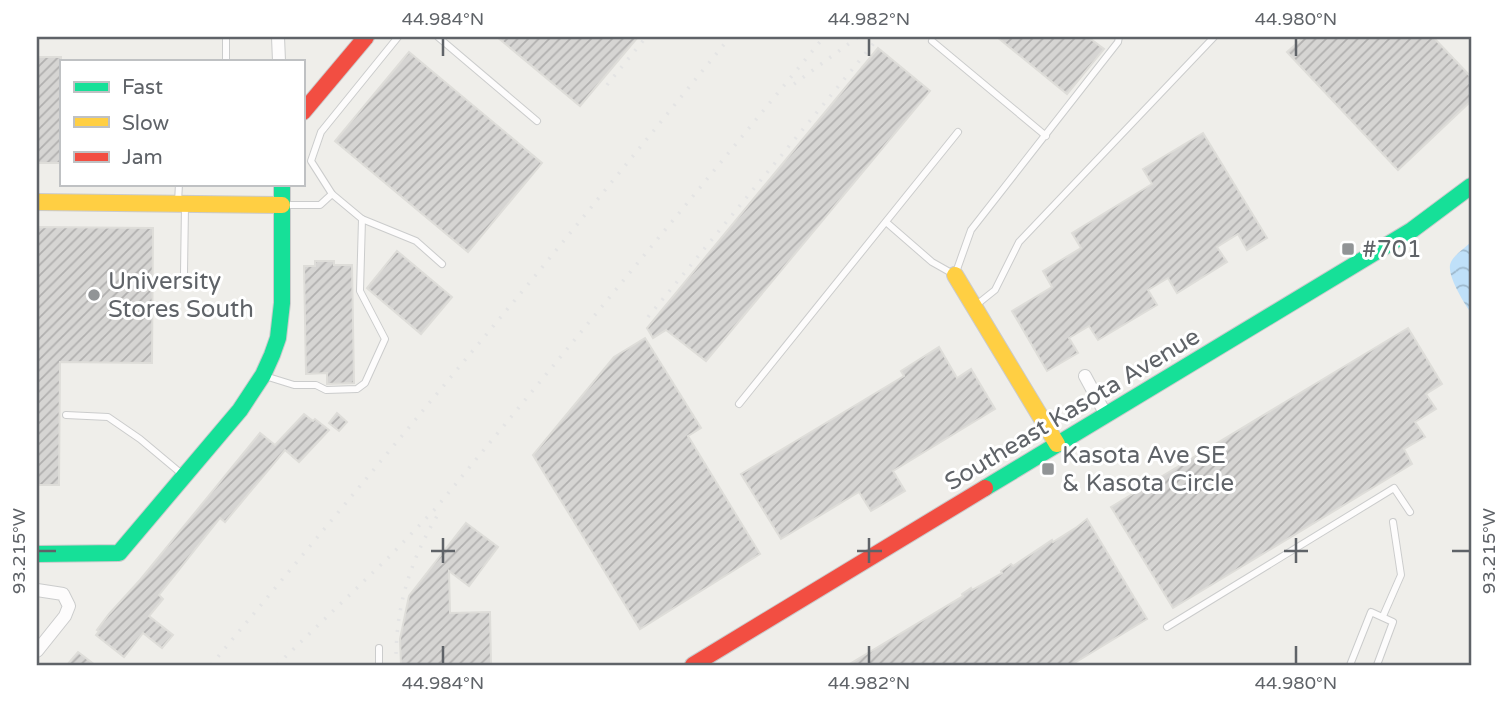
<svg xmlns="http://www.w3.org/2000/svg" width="1508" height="702" font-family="'Varela Round',sans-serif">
  <defs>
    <pattern id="water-waves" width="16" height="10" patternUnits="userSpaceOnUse" patternTransform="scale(1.75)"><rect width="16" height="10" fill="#bfe0f9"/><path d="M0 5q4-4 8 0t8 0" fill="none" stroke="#9eb9cd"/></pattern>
    <pattern id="building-hatch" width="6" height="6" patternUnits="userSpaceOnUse" patternTransform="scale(1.75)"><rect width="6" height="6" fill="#d6d5d3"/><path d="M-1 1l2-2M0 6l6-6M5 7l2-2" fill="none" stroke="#b1b0af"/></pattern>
  </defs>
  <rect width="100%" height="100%" fill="#efeeea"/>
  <!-- water -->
  <path fill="url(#water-waves)" d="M1471,242V313C1464,303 1445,273 1451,262C1455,254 1465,248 1471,242Z"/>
  <!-- building -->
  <g fill="url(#building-hatch)" stroke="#deddd9" stroke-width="2">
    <polygon points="497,37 638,37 580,106"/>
    <polygon points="997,37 1088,37 1104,49 1067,94"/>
    <polygon points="1304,37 1433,37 1471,77 1471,101 1398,170 1287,52"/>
    <polygon points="878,48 930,91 706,361 666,330 653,338 647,328"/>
    <polygon points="409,52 542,163 468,252 335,141"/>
    <rect x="37" y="57" width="24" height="106"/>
    <polygon points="1203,133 1267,238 1247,250 1238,234 1217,247 1227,262 1177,293 1168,278 1148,290 1157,305 1098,340 1089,326 1069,338 1078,353 1047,371 1012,311 1052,287 1043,271 1081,248 1072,233 1152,184 1143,169"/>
    <polygon points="37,227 153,228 152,363 60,362 59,485 37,485"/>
    <polygon points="397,251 452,297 421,334 367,288"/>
    <polygon points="315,261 334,261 334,265 352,265 354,383 327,384 327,373 306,374 304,266 315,266"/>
    <polygon points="1408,328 1442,384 1426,394 1436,409 1415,422 1425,437 1404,449 1412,464 1173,608 1111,507"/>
    <polygon points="645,338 701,428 688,436 760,554 640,629 533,455 614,357"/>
    <polygon points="939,347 957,378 971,369 995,409 893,471 905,491 871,511 859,492 781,539 741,474 904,376 901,371"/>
    <polygon points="337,413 347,422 339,431 329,423"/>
    <polygon points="304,414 313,421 315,419 329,430 299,462 285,450 225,522 220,518 159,595 163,599 149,616 173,635 162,648 143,633 124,657 96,635 99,631 97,630 109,614 140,580 260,433 275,445"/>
    <polygon points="1087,519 1147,619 1071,665 848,665 963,596 962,594 971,588 972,590 1002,573 1001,571 1011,564 1013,566 1052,540 1053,542 1077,527"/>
    <polygon points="466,523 498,547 469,586 449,571 450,613 490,612 491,665 401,665 400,639 409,596"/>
    <polygon points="78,652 95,665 67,665"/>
  </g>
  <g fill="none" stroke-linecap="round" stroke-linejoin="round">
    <defs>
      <g id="lane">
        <polyline points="438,37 537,121"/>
        <polyline points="932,41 1046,136"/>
        <polyline points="226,61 226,37"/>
        <polyline points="332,194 311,161 321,132 398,37"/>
        <polyline points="178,202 179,184"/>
        <polyline points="362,219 416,241 442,264"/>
        <polyline points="886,222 932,262 955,275 971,230 1118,42 1119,37"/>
        <polyline points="184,273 185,206"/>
        <polyline points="975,306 995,290 1019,242 1214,37"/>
        <polyline points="265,376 294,385 316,385 326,390 357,389 365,383 385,339 360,291 362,219 332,194 320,205 284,205"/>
        <polyline points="739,404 958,132"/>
        <polyline points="66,415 108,417 140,439 183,475"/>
        <polyline points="1383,616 1401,575 1393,522"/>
        <polyline points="1167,627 1394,488 1410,512"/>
        <polyline points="379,648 379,665"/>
        <polyline points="1350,665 1371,612 1393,622 1377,665"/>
      </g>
      <g id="street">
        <polyline points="278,37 279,61"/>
        <polyline points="1085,376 1106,415"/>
        <polyline points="37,590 63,594 69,606 65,616 37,651"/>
      </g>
      <g id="fast">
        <polyline points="985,488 1412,230 1471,186"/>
        <polyline points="37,554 119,553 240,410 263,375 272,355 278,338 282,303 282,184"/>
      </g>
      <g id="slow">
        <polyline points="37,202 282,205"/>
        <polyline points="955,275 1057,444"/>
      </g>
      <g id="jam">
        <polyline points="303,112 366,37"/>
        <polyline points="693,665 985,488"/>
      </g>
    </defs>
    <!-- lane casing -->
    <use href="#lane" stroke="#cbcccc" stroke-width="8"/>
    <!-- street casing -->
    <use href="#street" stroke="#cbcccc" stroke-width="14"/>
    <!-- fast casing -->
    <use href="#fast" stroke="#cacacb" stroke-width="18"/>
    <!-- slow casing -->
    <use href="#slow" stroke="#cacacb" stroke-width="18"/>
    <!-- jam casing -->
    <use href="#jam" stroke="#cacacb" stroke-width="18"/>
    <!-- lane -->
    <use href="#lane" stroke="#fdfcfc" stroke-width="6"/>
    <!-- street -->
    <use href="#street" stroke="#fdfcfc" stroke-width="12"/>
    <!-- fast -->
    <use href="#fast" stroke="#16e098" stroke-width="16"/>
    <!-- slow -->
    <use href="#slow" stroke="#ffcf43" stroke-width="16"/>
    <!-- jam -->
    <use href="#jam" stroke="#f24e42" stroke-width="16"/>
    <!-- rail -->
    <g stroke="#e4e4e4" stroke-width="3.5" stroke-dasharray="2 9" stroke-linecap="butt">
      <polyline points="794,84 858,37"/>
      <polyline points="607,85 646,37"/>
      <polyline points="648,317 879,37"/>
      <polyline points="211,665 540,270 730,37"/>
      <polyline points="277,665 390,556 436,508 824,37"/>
      <path d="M396,665C395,610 409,563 437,516"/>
    </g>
  </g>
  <!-- ticks -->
  <path fill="none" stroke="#5f6368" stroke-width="2.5" d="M443,38V56M869,38V56M1296,38V56M443,538V563M869,538V563M1296,538V563M38,551H56M431,551H455M857,551H882M1284,551H1308M1452,551H1470M443,646V664M869,646V664M1296,646V664"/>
  <!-- markers -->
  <g fill="#919496" stroke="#fff" stroke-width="2.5">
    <rect x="1341" y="242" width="14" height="14" rx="3.5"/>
    <circle cx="94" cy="295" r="7"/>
    <rect x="1041" y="462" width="14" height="14" rx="3.5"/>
  </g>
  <g text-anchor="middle" stroke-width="6" stroke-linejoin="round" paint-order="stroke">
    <!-- poi labels -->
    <g font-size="24" fill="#5f6368" stroke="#fff" text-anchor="start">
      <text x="1362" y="257">#701</text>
      <text x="108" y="289">University<tspan x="108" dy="28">Stores South</tspan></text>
      <text x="1062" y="463">Kasota Ave SE<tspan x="1062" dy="28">&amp; Kasota Circle</tspan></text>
    </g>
    <!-- street labels -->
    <g font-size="24" fill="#5f6368" stroke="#fff">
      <text transform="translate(1072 409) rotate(-31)" y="8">Southeast Kasota Avenue</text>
    </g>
  </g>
  <!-- border -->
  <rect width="1508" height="702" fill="none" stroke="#ffffff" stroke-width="77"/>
  <!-- legend -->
  <rect x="60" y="60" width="245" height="126" fill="#ffffff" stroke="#bfc1c3" stroke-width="2"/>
  <rect x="74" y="82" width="35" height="10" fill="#16e098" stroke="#bfc1c3" stroke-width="2"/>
  <text x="122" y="94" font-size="21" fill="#5f6368">Fast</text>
  <rect x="74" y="117" width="35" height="10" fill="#ffcf43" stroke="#bfc1c3" stroke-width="2"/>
  <text x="122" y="130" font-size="21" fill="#5f6368">Slow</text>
  <rect x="74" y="152" width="35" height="10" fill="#f24e42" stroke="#bfc1c3" stroke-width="2"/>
  <text x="122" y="164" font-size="21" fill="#5f6368">Jam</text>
  <rect x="38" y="38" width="1432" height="626" fill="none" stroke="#5f6368" stroke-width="2.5"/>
  <g font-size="18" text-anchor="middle" fill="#5f6368">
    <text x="443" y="25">44.984°N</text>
    <text x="869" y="25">44.982°N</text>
    <text x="1296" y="25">44.980°N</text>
    <text transform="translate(1489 551) rotate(-90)" y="6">93.215°W</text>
    <text transform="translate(19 551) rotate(-90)" y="6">93.215°W</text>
    <text x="443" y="689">44.984°N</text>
    <text x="869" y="689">44.982°N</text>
    <text x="1296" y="689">44.980°N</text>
  </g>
</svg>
